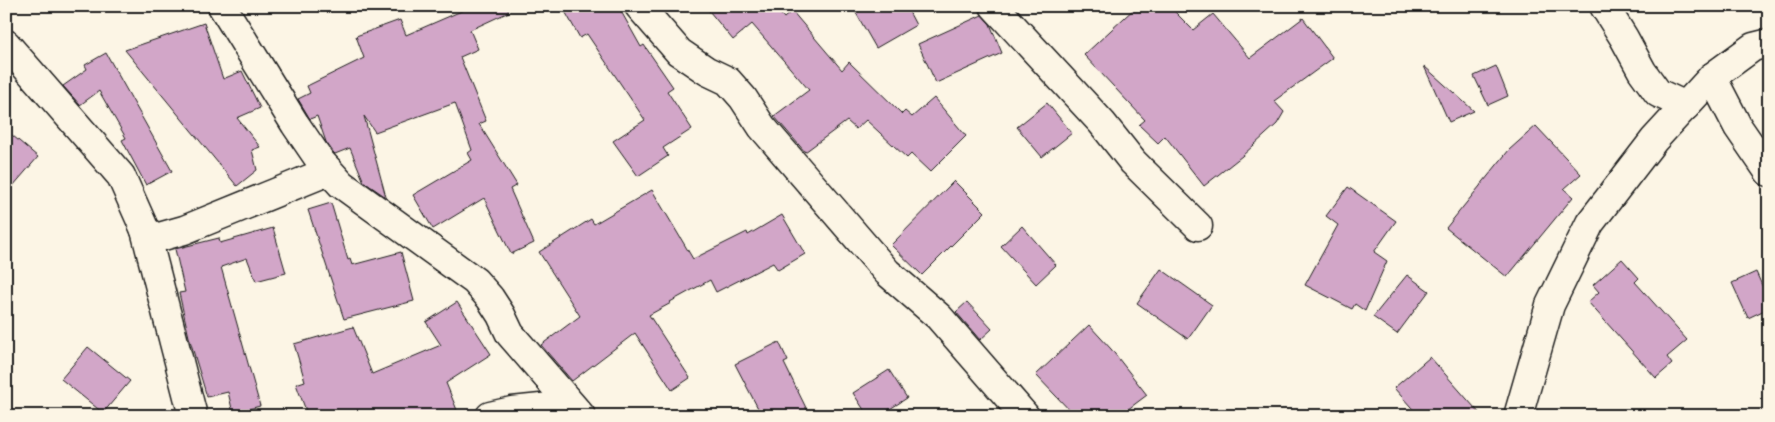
<svg xmlns="http://www.w3.org/2000/svg" width="1775" height="422" font-family="'Indie Flower',sans-serif">
  <rect width="100%" height="100%" fill="#fcf5e5"/>
  <filter id="ink" filterUnits="userSpaceOnUse"><feTurbulence type="fractalNoise" baseFrequency=".02" numOctaves="2"/><feDisplacementMap in="SourceGraphic" scale="10" xChannelSelector="R" yChannelSelector="G"/><feConvolveMatrix kernelMatrix="1 2 1 2 8 2 1 2 1" color-interpolation-filters="sRGB"/></filter>
  <g filter="url(#ink)">
    <!-- building -->
    <g fill="#d2a6c8" stroke="#1c1c1c">
      <polygon points="473,6 507,6 509,12 470,30 478,49 460,57 486,121 479,124 517,185 510,189 534,243 511,254 484,198 433,229 413,195 472,160 468,153 472,150 455,103 375,132 364,116 386,197 364,182 350,148 335,154 333,152 326,142 317,116 310,119 298,99 310,93 307,86 364,58 356,36 400,20 406,35"/>
      <polygon points="562,6 618,6 641,47 644,45 673,87 667,91 692,129 663,148 668,156 638,176 613,141 645,120 587,34 580,38"/>
      <polygon points="705,6 774,6 784,18 792,11 842,70 849,62 902,114 905,111 912,117 934,98 966,136 930,172 911,154 907,158 866,120 856,129 847,121 805,152 774,116 809,90 752,24 733,40"/>
      <polygon points="852,6 906,6 916,25 876,48"/>
      <polygon points="1137,6 1169,6 1193,30 1213,14 1250,58 1303,18 1333,58 1274,101 1284,112 1277,124 1242,156 1204,186 1165,136 1158,143 1139,125 1145,120 1084,55"/>
      <polygon points="982,15 990,24 1002,53 936,83 918,44"/>
      <polygon points="204,23 223,79 242,71 260,108 237,118 260,147 252,150 257,170 237,186 125,50"/>
      <polygon points="106,53 172,171 146,185 122,140 126,138 99,91 80,105 63,86 87,69 85,65"/>
      <polygon points="1424,66 1474,111 1449,122"/>
      <polygon points="1496,66 1508,96 1488,105 1474,76"/>
      <polygon points="1047,103 1072,133 1042,157 1017,127"/>
      <polygon points="1536,126 1581,174 1564,189 1573,197 1507,277 1446,228 1509,150"/>
      <polygon points="6,130 38,157 6,194"/>
      <polygon points="954,181 985,212 922,275 891,245"/>
      <polygon points="1348,187 1396,221 1374,252 1387,261 1365,311 1355,304 1352,309 1305,285 1338,225 1326,216"/>
      <polygon points="652,190 693,259 747,232 748,235 782,215 805,254 778,270 773,263 716,292 710,280 670,302 671,303 649,315 690,378 672,390 635,333 572,381 541,345 580,316 539,252 591,219 594,224"/>
      <polygon points="331,203 348,260 350,259 352,265 401,252 414,301 344,319 308,210"/>
      <polygon points="1022,226 1056,265 1036,284 1001,246"/>
      <polygon points="273,228 286,273 256,281 247,258 221,267 260,406 233,413 228,392 207,397 189,337 179,293 185,292 175,249 219,238 220,243"/>
      <polygon points="1622,259 1639,278 1635,282 1687,340 1667,357 1672,364 1656,378 1588,302 1599,292 1593,285"/>
      <polygon points="1161,269 1212,305 1188,339 1137,303"/>
      <polygon points="1756,272 1769,301 1769,308 1748,318 1732,283"/>
      <polygon points="1407,275 1429,291 1397,334 1373,317"/>
      <polygon points="457,302 491,354 446,383 457,410 443,416 308,416 296,384 305,381 294,344 353,327 372,374 441,345 426,322"/>
      <polygon points="967,302 992,329 980,340 956,312"/>
      <polygon points="1089,325 1111,349 1147,395 1119,416 1075,416 1036,375"/>
      <polygon points="779,342 788,361 784,363 810,416 762,416 735,364"/>
      <polygon points="88,347 130,381 103,413 61,379"/>
      <polygon points="1430,357 1482,416 1419,416 1394,388"/>
      <polygon points="889,370 907,398 879,416 868,416 853,393"/>
    </g>
    <g fill="none" stroke-linecap="round" stroke-linejoin="round">
      <defs>
        <g id="street">
          <polyline points="222,6 295,124 321,162 341,184 475,281 490,298 501,315 510,334 581,416"/>
          <polyline points="639,6 679,52 707,71 728,81 743,98 762,127 887,272 939,317 1025,416"/>
          <polyline points="994,6 1102,123 1133,162 1198,226"/>
          <polyline points="1604,6 1624,38 1642,71 1658,93 1686,106"/>
          <polyline points="6,44 121,176 145,230 156,238 184,230 329,171"/>
          <polyline points="1712,77 1738,127 1769,172"/>
          <polyline points="145,230 193,416"/>
          <polyline points="490,416 512,411 570,405"/>
          <polyline points="1518,416 1550,305 1590,223 1654,140 1712,77 1753,47 1769,43"/>
        </g>
      </defs>
      <!-- street casing -->
      <use href="#street" stroke="#1c1c1c" stroke-width="31"/>
      <!-- street -->
      <use href="#street" stroke="#fcf5e5" stroke-width="28"/>
    </g>
  </g>
  <!-- margin -->
  <rect width="1775" height="422" fill="none" stroke="#fcf5e5" stroke-width="25"/>
  <rect x="12" y="12" width="1750" height="397" fill="none" stroke="#1c1c1c" stroke-width="2" filter="url(#ink)"/>
</svg>
